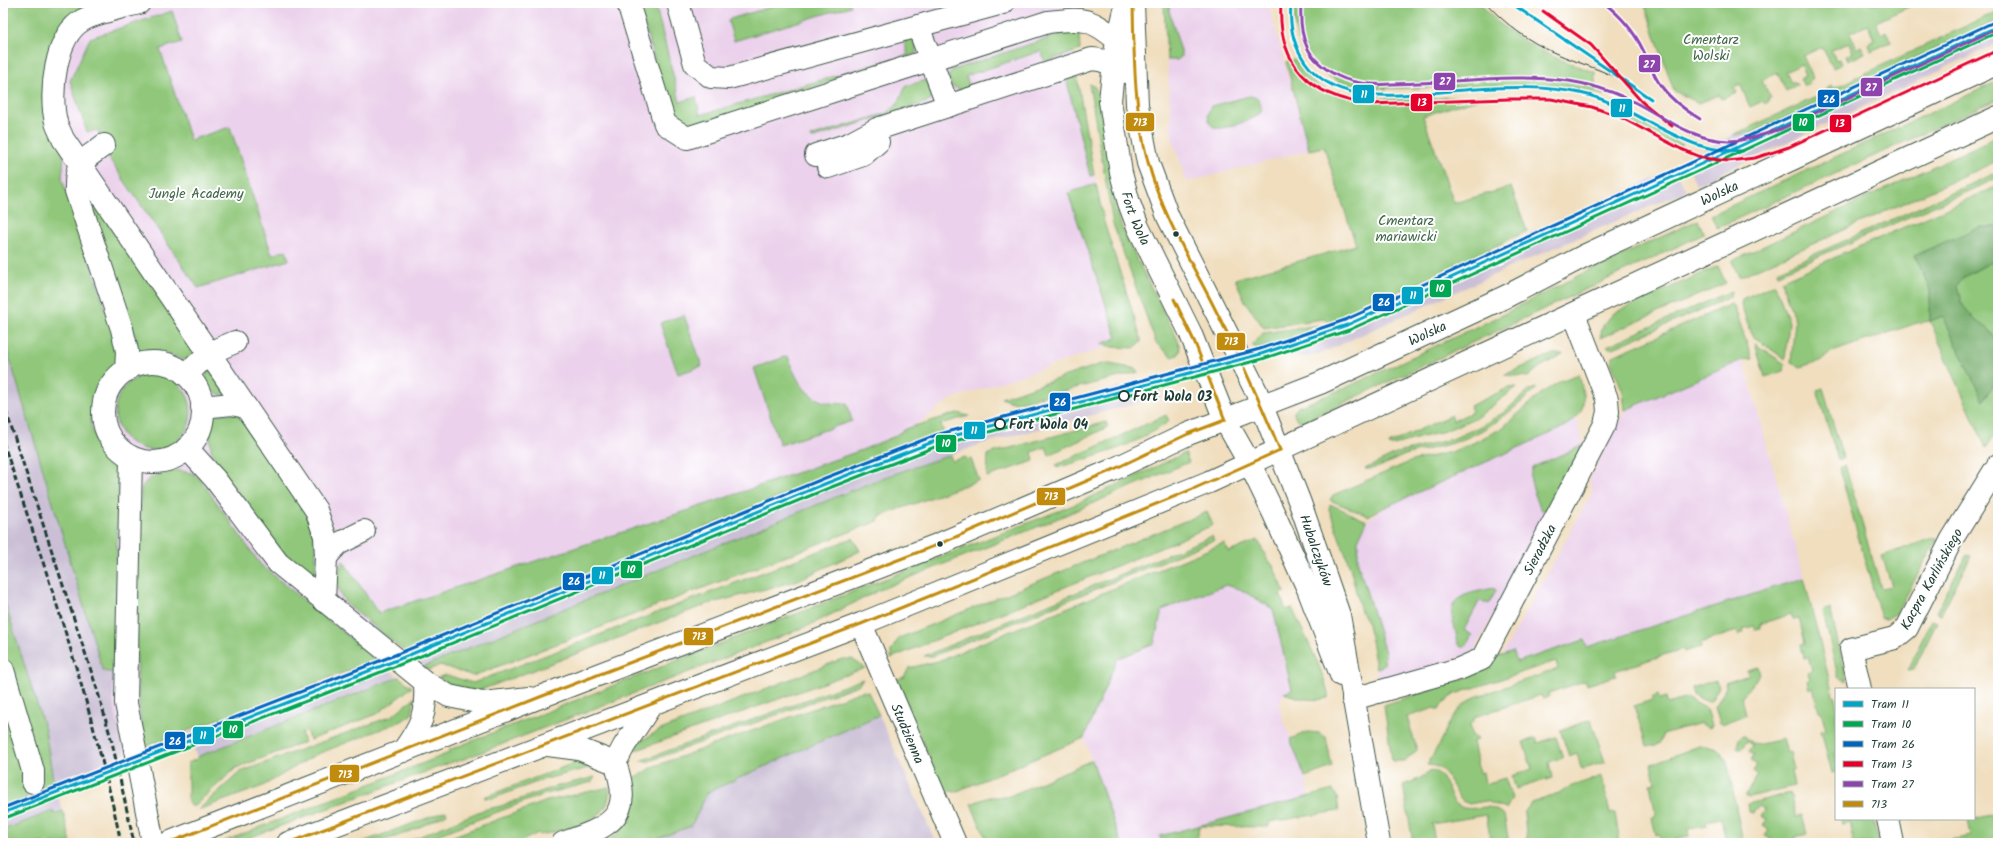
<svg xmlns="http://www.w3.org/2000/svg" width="2001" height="846" font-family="Kalam,sans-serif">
  <rect width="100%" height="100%" fill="#fff"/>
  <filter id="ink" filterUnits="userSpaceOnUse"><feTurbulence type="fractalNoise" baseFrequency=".025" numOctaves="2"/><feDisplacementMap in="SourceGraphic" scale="8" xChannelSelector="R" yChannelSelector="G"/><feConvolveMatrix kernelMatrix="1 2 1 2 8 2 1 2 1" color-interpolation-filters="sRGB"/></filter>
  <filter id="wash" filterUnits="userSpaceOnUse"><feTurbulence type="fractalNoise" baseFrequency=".012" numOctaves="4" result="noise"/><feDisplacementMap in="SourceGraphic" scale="16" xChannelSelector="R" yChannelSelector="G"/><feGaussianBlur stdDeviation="0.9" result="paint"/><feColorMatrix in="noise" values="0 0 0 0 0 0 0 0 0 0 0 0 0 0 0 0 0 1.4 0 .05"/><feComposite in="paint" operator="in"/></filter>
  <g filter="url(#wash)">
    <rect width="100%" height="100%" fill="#f0debe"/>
    <!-- built -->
    <g fill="#ebd1eb">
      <polygon points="90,3 1080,3 1080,50 1072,54 1077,77 1102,216 1141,342 1134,348 1109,346 951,399 890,444 631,545 125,754 113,702 3,156 3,30"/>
      <polygon points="1166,3 1268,3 1309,150 1187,182 1172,138 1164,6"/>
      <polygon points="1743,360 1804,578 1489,679 1593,491 1589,480 1625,410"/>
      <polygon points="1576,418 1584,445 1533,467 1553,507 1473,653 1379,687 1376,668 1381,667 1385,653 1358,563 1357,552 1358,541 1367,521 1383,508 1558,430 1568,424"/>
      <polygon points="1226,585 1240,589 1273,609 1292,690 1284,693 1279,705 1280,710 1305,777 1310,797 1161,836 1162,843 1121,843 1084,738 1117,659 1154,644 1162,610"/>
    </g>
    <!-- industrial -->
    <g fill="#cbbfd5">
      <polygon points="1998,20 1998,43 1696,185 1688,165 1707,154 1701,152 1733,135 1752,132 1769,126"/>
      <polygon points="3,156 113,604 113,702 125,754 54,784 63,811 54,814 53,811 3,830 3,808 45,791 45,730 3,597"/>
      <polygon points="1675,169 1686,191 1524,261 1324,352 1307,357 1276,354 1256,349 1341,322"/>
      <polygon points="1156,377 1161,397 985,443 882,478 423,667 405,652 869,460 917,442"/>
      <polygon points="379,662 399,677 197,757 188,733"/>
      <polygon points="879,715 936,843 646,843 690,826 708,792"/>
    </g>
    <!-- green -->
    <g fill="#90c77a" stroke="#588257">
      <polygon points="3,3 98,3 60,30 46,60 46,86 64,157 62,179 118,346 117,361 103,378 95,395 91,411 91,426 97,442 116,469 119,479 117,518 116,673 103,671 3,336"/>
      <path d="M638,3H655L680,102L696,97L700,115L908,55L904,41L910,36L916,46V54L702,124C684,122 677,120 667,104Z"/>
      <polygon points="784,3 850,3 851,6 734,41 728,21 730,19"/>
      <polygon points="1166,3 1170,3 1169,11 1181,51 1181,57 1177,60 1167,60 1164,6"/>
      <path d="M1296,3H1480C1510,40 1552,58 1595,72V81L1604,95L1572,87L1546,85L1368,89C1325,85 1286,50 1296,3Z"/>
      <polygon points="1644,3 1917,3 1876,22 1881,34 1886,31 1891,42 1871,51 1868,44 1874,40 1868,25 1850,33 1856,49 1861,46 1865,53 1848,61 1846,56 1853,53 1849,43 1831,50 1836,60 1840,59 1842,64 1833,68 1822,47 1803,56 1813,78 1809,81 1810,84 1804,86 1800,79 1806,76 1801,64 1786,72 1791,83 1794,81 1797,85 1786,91 1777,72 1762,81 1771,98 1768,99 1769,102 1765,104 1763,101 1750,107 1740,84 1735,87 1737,93 1721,99 1719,95 1699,103 1674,91"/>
      <polygon points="172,11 182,42 160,49 190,140 230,127 272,255 286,250 289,260 198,288 108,157 98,130 87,132 70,81 90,38"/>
      <polygon points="1998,11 1998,20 1769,126 1752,132 1733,135 1827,92 1826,89 1831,86 1832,89"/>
      <polygon points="1064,33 1079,34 1080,50 1045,62 1041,51 966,76 970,88 961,90 951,86 948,77 952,70"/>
      <path d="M1295,59C1300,66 1306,75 1312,81C1343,107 1446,97 1487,96L1423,116L1454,203L1511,187L1527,231L1336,322L1322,319L1264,328L1246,303L1235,279L1356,245L1324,147L1309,150L1286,62Z"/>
      <polygon points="1074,77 1077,77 1094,175 1090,176 1067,82 1068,79"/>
      <polygon points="926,80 932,96 930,101 811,139 810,137 887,113 897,105 906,86"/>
      <polygon points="1998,81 1998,99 1717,228 1711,215"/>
      <path d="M1089,84C1096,85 1097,92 1099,98L1116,212L1125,236L1178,340L1180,350L1178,355L1172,357L1156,343L1113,224Z"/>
      <path d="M1250,96L1258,98C1260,102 1263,109 1260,113C1256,119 1223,130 1216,128C1213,127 1211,125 1209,122L1208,115L1211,106Z"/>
      <polygon points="1631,117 1682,145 1671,147 1632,125"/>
      <polygon points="1998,136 1998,161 1739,277 1732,261"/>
      <polygon points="1998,172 1998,178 1778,274 1777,271"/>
      <polygon points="1096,184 1104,222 1141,338 1141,342 1134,348 1113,347 1101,344 1117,338 1068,193"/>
      <polygon points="1998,186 1998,227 1980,227 1915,255 1930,290 1930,321 1943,316 1983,401 1998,378 1998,430 1986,448 1930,321 1917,323 1829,353 1820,361 1800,367 1791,362 1795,321 1781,281"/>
      <polygon points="88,195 197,348 189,360 185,360 163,352 140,352 137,350 136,338"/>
      <path d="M1698,220L1704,234L1305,421C1299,422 1294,418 1294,412L1298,407L1345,388L1498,317L1589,270Z"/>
      <path d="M1998,258V343C1993,332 1985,328 1976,321C1964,312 1960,300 1957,286L1964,277Z"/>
      <polygon points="1718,266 1726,283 1600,338 1603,325 1614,313"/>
      <polygon points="1775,284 1789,322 1785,359 1753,337 1741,305 1742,299"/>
      <polygon points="1731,291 1730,297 1611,349 1607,346"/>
      <polygon points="1731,304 1734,306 1752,359 1743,360 1625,410 1623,392 1611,362 1613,356"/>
      <polygon points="684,315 702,366 678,374 660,323"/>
      <polygon points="1314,326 1327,327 1256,349 1252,345 1263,333"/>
      <polygon points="1755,344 1785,364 1784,371 1765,377"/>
      <polygon points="1553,354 1563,354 1540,367 1528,377 1504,375"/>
      <path d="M788,356C797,385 812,408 847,403L852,421L780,445L754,368Z"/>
      <polygon points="1104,363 1137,369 1139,372 1016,403 1001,398"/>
      <path d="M209,367L229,395C215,395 206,390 206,376Z"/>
      <circle cx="153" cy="412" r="38"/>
      <path d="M1579,374C1586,403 1588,414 1558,430L1383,508L1368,516L1330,500L1333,495L1412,461L1451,452L1473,443L1502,428L1542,393L1560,381Z"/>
      <polygon points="1517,387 1479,416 1445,431 1390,446 1389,444 1451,415 1453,421 1472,412 1470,406 1508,388"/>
      <path d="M1537,388C1512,411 1487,432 1453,443C1437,448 1421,450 1405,455C1392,460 1379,470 1365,469L1398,453L1452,439L1477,428L1503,413L1529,390Z"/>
      <polygon points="1823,388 1843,458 1838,460 1817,390"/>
      <path d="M957,413L969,416L941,424L944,434L917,442L869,460L405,652L349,606C335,593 335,577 343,561L379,613L719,500L862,450L893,437L905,429Z"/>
      <path d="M217,414H238C266,452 307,494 315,542C317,554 316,567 316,579L280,551L215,461C209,447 207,426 217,414Z"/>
      <path d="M1166,415L1169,421C1137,446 1095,456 1057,468L1056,465Z"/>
      <polygon points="1106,422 1108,427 1049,455 1046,447 1032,452 1034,461 987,477 988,454"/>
      <path d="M1584,445L1548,510H1542L1539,506C1536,495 1526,477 1533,467Z"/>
      <polygon points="1185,453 1189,462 1042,525 884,588 808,626 456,762 455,761 235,843 220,843 449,753 449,750 1076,504"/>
      <polygon points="950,455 952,461 966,457 967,460 971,459 979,480 881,516 878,521 473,676 440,665 429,670 423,667 882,478"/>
      <polygon points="1845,465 1881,588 1892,586 1882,556 1935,537 1937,539 1897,613 1886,619 1881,618 1839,468"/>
      <path d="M176,470L192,473L200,479L261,565L377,660L144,747C131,662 139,575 141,489C147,475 163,473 176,470Z"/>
      <polygon points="1330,504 1367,521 1358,541 1358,563 1385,653 1384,664 1381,667 1376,668 1368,624 1361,612 1350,567 1329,509"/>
      <polygon points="1207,512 1213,525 1158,549 891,658 891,651 899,638"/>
      <polygon points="1212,536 1214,540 933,656 924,656"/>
      <polygon points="853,538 860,551 796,581 708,604 478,691 453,688 439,677 446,675 473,683"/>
      <path d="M1258,540L1268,561L1272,564L1285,592L1280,594L1286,610L1292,608C1300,626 1330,683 1328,698C1312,702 1298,698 1284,693L1292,690L1273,609L1240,589L1226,585L1162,610L1154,644L1117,659L1084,738L955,792L943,790L896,680L904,677L909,668L938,661L1224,543L1229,552Z"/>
      <polygon points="1967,555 1971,556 1941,614 1936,612"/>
      <path d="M1804,578L1833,695L1836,696V772L1832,773L1821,731L1826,730L1821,711H1819L1813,688L1809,689L1807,681L1810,679L1808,673L1812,671L1808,657L1804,658L1803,652L1804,651H1802L1801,644L1805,643L1799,618L1793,619L1791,614L1760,624L1761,628L1755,629L1754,626L1743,629L1744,632L1738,635L1737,631L1700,643L1701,647L1684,652L1682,649L1615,671L1616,676L1587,685L1585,681L1548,693L1549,697L1543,699L1541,695L1474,717V722L1470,723L1472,736L1476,737L1477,740L1473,741L1479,773L1483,772L1485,784L1505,778L1512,798L1506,809L1486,801L1469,804L1462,801C1450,786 1449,765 1427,765C1443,742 1449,710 1475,697L1558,669L1556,661L1455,694L1443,703L1439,710L1435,708L1407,717L1417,750L1405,761H1392L1384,705L1471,676L1497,657L1513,651L1517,662L1584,640L1587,647Z"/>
      <path d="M1494,588L1496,591L1489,604L1480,600L1464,630L1472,635L1465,647H1461L1458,644C1457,634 1453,625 1452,616C1449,593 1478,592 1494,588Z"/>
      <polygon points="3,597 45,730 54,785 44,789 45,792 38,794 19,701 3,649"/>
      <polygon points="1830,608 1847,681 1838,677 1823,611"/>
      <polygon points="1932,620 1937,622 1914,669 1907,670"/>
      <polygon points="842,659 852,659 865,668 634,751 639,742 658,731"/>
      <polygon points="1758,667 1760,675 1742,697 1746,715 1722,724 1720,723 1715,707 1726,687 1725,683 1749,675 1747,670"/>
      <polygon points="399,677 412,687 377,714 310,740 306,731 301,733 305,742 236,768 194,806 190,806 188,802 188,763 197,759 197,757"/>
      <polygon points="863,679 858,685 647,762 640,761"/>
      <polygon points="1716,680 1719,687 1711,701 1708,702 1693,695 1691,688"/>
      <polygon points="3,681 29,777 26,799 3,808"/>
      <path d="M862,691L868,692L879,715L708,792L691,826L646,843H601C629,834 639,805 633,778L655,766Z"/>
      <polygon points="1658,695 1659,699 1666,697 1668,704 1687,698 1707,709 1712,725 1711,727 1708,728 1700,723 1663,734 1659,744 1647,747 1634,706 1652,700 1651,698"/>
      <polygon points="415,697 412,714 402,721 315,755 263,786 198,810 240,772 392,716"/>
      <polygon points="1591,720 1605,762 1584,769 1581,768 1577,753 1569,756 1560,730"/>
      <polygon points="1308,732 1319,733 1326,737 1332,767 1305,777 1290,739"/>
      <polygon points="1742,735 1756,745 1783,739 1787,753 1790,752 1794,769 1791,770 1794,786 1749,797 1746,796 1746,794 1758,775 1753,771 1757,765 1751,761 1754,755 1749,752 1753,745 1747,741 1741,749 1737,747 1739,738"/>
      <polygon points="1556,737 1563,758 1549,762 1552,778 1516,789 1512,776 1532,769 1523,742 1536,738 1538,743"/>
      <polygon points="1699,746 1706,746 1717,749 1727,761 1743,843 1726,843 1721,818 1706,821 1707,826 1688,829 1689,836 1661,841 1659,834 1656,835 1652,818 1656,817 1650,784 1655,783 1651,764"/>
      <polygon points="1092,760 1121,843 988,843 971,804 989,797 1007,797"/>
      <polygon points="577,762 587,763 596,766 542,780 494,798 485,798 484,797"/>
      <path d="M1431,771C1448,771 1446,799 1459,806C1468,811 1478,807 1487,807C1493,807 1499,812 1504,815L1509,843H1485L1491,842L1486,815L1432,824L1435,843H1413L1403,785L1419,779Z"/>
      <polygon points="1602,776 1610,814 1615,813 1620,843 1527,843 1524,813 1531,803 1559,794 1569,787"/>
      <polygon points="595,777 592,782 542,795 416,843 404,843 483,810 501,806 551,788"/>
      <path d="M609,787C613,823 573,826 546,834L540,835L538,833L518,843H435L547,801Z"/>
      <polygon points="1333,790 1337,797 1339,811 1269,822 1269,827 1199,826 1197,843 1162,843 1160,836"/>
      <polygon points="1790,793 1796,817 1802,815 1807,834 1795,837 1796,843 1768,843 1771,839 1765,836 1769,830 1763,826 1767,819 1761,816 1765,809 1759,806 1753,813 1749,812 1748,804"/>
      <polygon points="53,811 54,814 63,811 71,843 3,843 3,830"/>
      <path d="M446,811L447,814C419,827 391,843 360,843Z"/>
      <polygon points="1998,815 1998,843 1935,843 1971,836 1968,820"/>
      <polygon points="1841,819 1873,819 1878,843 1854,843 1849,823 1842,825"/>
    </g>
    <!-- forest -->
    <polygon fill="#74ac6a" stroke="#4a744f" points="1980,227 1998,227 1998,258 1964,277 1957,286 1961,303 1975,320 1989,330 1998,343 1998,378 1983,401 1943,316 1930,321 1930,290 1915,255"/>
  </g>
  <g filter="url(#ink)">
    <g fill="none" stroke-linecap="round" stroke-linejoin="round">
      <defs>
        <g id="minor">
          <path d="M139,3C124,7 95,13 83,20C55,35 49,94 56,122C57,127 61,133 63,139L316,510L325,536L326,557L324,601"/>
          <path d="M628,3L665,124L687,138L1048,22C1082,18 1090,17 1117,40"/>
          <polyline points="678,3 695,64 711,77 729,78 918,26 948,106"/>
          <path id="s1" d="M1133,3L1137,105L1148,163L1168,217L1256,391L1300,503L1339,615L1379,843"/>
          <path id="s2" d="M1126,6L1115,52L1110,101L1121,173L1129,203L1138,227L1190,332L1225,420L1250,464L1274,514L1308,589L1341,675"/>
          <polyline points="918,26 1003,3"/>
          <path d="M104,145C82,162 75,161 76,191L122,329L127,351L126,371"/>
          <path d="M816,155L849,144L877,129L1092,59C1105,60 1113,64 1123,72"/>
          <polyline points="828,167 863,155 878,142"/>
          <circle cx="153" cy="412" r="50"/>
          <polyline points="186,375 209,353 235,342"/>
          <polyline points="202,407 232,404 246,407"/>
          <polyline points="187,448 215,479 278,563 425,682 449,696 482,703 529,698"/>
          <polyline points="131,457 126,703 153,843"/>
          <polyline points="326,557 338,544 364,531"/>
          <path id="s3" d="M861,624L955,843"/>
          <polyline points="3,670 33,771 33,782"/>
          <polyline points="1860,689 1851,649 1895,638 1907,628 1952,539 1998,465"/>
          <path id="s4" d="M1353,699L1459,669L1482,659L1605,424L1608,412L1607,399L1574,314"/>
          <path d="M548,745L579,749L615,763C635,818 609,827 563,843"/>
          <path d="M403,751C421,726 427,714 425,682"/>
          <polyline points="615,763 624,746 651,705"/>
          <polyline points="1888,819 1893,843"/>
        </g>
        <g id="major">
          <path id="s5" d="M168,843L540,697L937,545L1110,471L1188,434L1320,383L1507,296L1584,256L1998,63"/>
          <polyline points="288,843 861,624 1209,482 1998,117"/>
        </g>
      </defs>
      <!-- minor casing -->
      <use href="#minor" stroke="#3e5549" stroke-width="24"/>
      <!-- major casing -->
      <use href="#major" stroke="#3e5549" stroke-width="24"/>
      <!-- minor -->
      <use href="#minor" stroke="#fff" stroke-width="22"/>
      <!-- major -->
      <use href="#major" stroke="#fff" stroke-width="22"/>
      <!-- tram -->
      <path stroke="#1f3d34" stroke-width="1" d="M1486,3C1505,24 1529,42 1555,53C1580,64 1605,70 1628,84"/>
      <!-- rail -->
      <g stroke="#1f3d34" stroke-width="3" stroke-dasharray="6 3" stroke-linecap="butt">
        <polyline points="3,402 97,689 112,742 134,843"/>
        <path d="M3,442C47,574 93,706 121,843"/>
      </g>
      <defs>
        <g id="bus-1">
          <path d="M1133,3C1134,56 1134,110 1148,162C1161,211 1187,255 1210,299C1236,349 1259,399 1280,450"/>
          <polyline points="1174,299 1195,343 1225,420"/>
          <polyline points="168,843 540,697 937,545 1110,471 1188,434 1225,420"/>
          <polyline points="288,843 861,624 1193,489 1280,450"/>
        </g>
      </defs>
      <!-- bus-1 casing -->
      <use href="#bus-1" stroke="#fff" stroke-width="6"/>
      <!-- bus-1 -->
      <use href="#bus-1" stroke="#c18c0d" stroke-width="3"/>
      <defs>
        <g id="tram-1">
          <path d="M1291,3C1287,48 1310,84 1356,93C1390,99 1442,91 1477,89C1511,87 1546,86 1580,93C1623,102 1657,131 1698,145C1713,150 1728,151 1743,151"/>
          <polyline points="1511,3 1651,99"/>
          <polyline points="3,813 397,660 827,483 938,440 1261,354 1347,325 1684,172 1998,26"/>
        </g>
        <polyline id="tram-2" points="5,818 399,665 829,488 940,445 1262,359 1349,330 1686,177 1998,32"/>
        <polyline id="tram-3" points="3,808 395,655 825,478 936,435 1260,349 1345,320 1682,167 1996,21"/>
        <g id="tram-4">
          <path d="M1281,3C1277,64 1310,97 1369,104L1508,99H1551L1592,107L1618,116L1681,149L1703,158L1728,161L1755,158L1789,147L1998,50"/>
          <polyline points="1543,11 1591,45 1641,101 1672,126"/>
        </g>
        <g id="tram-5">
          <path d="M1604,3C1621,16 1634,31 1643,50C1649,62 1653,75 1661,86C1671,100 1685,110 1700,119"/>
          <path d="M1301,4C1299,37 1306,60 1338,76C1362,88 1392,84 1418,83C1468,81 1519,74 1569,81C1589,84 1608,90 1626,98C1659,113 1691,141 1729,141C1747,141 1764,134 1781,129L1994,30"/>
        </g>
      </defs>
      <!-- tram-1 casing -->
      <use href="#tram-1" stroke="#fff" stroke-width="6"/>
      <!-- tram-2 casing -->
      <use href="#tram-2" stroke="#fff" stroke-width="6"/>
      <!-- tram-3 casing -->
      <use href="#tram-3" stroke="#fff" stroke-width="6"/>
      <!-- tram-4 casing -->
      <use href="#tram-4" stroke="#fff" stroke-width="6"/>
      <!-- tram-5 casing -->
      <use href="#tram-5" stroke="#fff" stroke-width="6"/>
      <!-- tram-1 -->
      <use href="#tram-1" stroke="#02a4c6" stroke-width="3"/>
      <!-- tram-2 -->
      <use href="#tram-2" stroke="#00a651" stroke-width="3"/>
      <!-- tram-3 -->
      <use href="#tram-3" stroke="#0065bd" stroke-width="3"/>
      <!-- tram-4 -->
      <use href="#tram-4" stroke="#e4002b" stroke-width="3"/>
      <!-- tram-5 -->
      <use href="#tram-5" stroke="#8e44ad" stroke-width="3"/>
    </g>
  </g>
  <!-- markers -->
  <g fill="#1f3d34" stroke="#fff" stroke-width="1.5">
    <circle cx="1176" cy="234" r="3.5"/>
    <circle cx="940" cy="544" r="3.5"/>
  </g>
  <g fill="#fff" stroke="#1f3d34" stroke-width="2">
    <circle cx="1124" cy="396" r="5"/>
    <circle cx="1000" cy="424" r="5"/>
  </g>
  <g text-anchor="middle" stroke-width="4" stroke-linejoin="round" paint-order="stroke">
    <!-- park labels -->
    <g font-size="14" fill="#416649" stroke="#fff">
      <text x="1711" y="44">Cmentarz<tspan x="1711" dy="16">Wolski</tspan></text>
      <text x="196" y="198">Jungle Academy</text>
      <text x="1406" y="225">Cmentarz<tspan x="1406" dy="16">mariawicki</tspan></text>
    </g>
    <!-- street labels -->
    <g font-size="14" fill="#1f3d34" stroke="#fff">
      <text dy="5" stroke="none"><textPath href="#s5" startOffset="1683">Wolska</textPath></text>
      <text dy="5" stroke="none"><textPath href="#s2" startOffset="217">Fort Wola</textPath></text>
      <text dy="5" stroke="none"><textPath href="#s5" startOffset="1359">Wolska</textPath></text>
      <text dy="5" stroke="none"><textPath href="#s1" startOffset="584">Hubalczyków</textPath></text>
      <text dy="5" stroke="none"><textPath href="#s4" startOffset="259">Sieradzka</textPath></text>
      <text transform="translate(1931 579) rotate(-61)" y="5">Kacpra Karlińskiego</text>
      <text dy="5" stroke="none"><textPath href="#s3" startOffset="119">Studzienna</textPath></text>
    </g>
    <!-- stop labels -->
    <g font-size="14" font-weight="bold" fill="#1f3d34" stroke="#fff" text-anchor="start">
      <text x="1133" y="401">Fort Wola 03</text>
      <text x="1009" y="429">Fort Wola 04</text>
    </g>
  </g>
  <g stroke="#fff" stroke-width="1.5">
    <rect x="1638" y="54" width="23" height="19" rx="4" fill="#8e44ad"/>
    <rect x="1433" y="72" width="23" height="19" rx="4" fill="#8e44ad"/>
    <rect x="1860" y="77" width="23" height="20" rx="4" fill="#8e44ad"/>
    <rect x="1352" y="84" width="23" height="20" rx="4" fill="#02a4c6"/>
    <rect x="1817" y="89" width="23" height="19" rx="4" fill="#0065bd"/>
    <rect x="1410" y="93" width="23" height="19" rx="4" fill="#e4002b"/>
    <rect x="1610" y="98" width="23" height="20" rx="4" fill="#02a4c6"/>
    <rect x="1125" y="112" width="30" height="20" rx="4" fill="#c18c0d"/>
    <rect x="1792" y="113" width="23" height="19" rx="4" fill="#00a651"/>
    <rect x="1829" y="114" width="23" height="19" rx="4" fill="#e4002b"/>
    <rect x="1429" y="279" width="23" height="19" rx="4" fill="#00a651"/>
    <rect x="1401" y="286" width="23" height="19" rx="4" fill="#02a4c6"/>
    <rect x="1372" y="293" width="23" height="19" rx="4" fill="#0065bd"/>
    <rect x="1216" y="332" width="30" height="19" rx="4" fill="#c18c0d"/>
    <rect x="1049" y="392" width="22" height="20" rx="4" fill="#0065bd"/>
    <rect x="963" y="421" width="23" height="19" rx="4" fill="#02a4c6"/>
    <rect x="935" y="434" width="22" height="19" rx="4" fill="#00a651"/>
    <rect x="1036" y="487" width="30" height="19" rx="4" fill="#c18c0d"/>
    <rect x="620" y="560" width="23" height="19" rx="4" fill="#00a651"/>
    <rect x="591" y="566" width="23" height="19" rx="4" fill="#02a4c6"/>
    <rect x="562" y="572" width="23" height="19" rx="4" fill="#0065bd"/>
    <rect x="683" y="627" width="31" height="19" rx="4" fill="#c18c0d"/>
    <rect x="222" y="720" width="22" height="19" rx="4" fill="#00a651"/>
    <rect x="192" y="726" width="23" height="19" rx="4" fill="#02a4c6"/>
    <rect x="164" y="731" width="22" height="19" rx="4" fill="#0065bd"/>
    <rect x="329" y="764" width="31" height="19" rx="4" fill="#c18c0d"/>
  </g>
  <g font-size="11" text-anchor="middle" font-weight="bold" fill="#fff">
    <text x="1649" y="68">27</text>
    <text x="1445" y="85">27</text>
    <text x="1871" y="91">27</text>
    <text x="1364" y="98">11</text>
    <text x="1829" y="103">26</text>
    <text x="1422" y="106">13</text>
    <text x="1622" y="112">11</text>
    <text x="1140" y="126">713</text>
    <text x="1803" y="126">10</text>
    <text x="1840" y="127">13</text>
    <text x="1440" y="292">10</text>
    <text x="1413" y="299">11</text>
    <text x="1384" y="306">26</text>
    <text x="1231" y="345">713</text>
    <text x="1060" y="406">26</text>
    <text x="974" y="434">11</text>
    <text x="946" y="447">10</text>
    <text x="1051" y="500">713</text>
    <text x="631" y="573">10</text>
    <text x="602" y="579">11</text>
    <text x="574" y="585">26</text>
    <text x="699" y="640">713</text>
    <text x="233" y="733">10</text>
    <text x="203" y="739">11</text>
    <text x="175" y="745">26</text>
    <text x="345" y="778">713</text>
  </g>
  <!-- margin -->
  <rect width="2001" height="846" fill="none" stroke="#fff" stroke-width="16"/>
  <!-- legend -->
  <rect x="1835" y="688" width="140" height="132" fill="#ffffff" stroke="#a5b1ae"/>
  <rect x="1843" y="701" width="20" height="6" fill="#02a4c6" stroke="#a5b1ae"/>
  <text x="1871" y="708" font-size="12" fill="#1f3d34">Tram 11</text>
  <rect x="1843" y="721" width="20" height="6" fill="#00a651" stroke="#a5b1ae"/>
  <text x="1871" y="728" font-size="12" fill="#1f3d34">Tram 10</text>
  <rect x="1843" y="741" width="20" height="6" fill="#0065bd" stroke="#a5b1ae"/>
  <text x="1871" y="748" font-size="12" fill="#1f3d34">Tram 26</text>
  <rect x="1843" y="761" width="20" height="6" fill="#e4002b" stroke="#a5b1ae"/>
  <text x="1871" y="768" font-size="12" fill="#1f3d34">Tram 13</text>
  <rect x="1843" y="781" width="20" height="6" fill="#8e44ad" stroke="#a5b1ae"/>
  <text x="1871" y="788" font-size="12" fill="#1f3d34">Tram 27</text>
  <rect x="1843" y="801" width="20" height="6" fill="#c18c0d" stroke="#a5b1ae"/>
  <text x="1871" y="808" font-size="12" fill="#1f3d34">713</text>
</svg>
